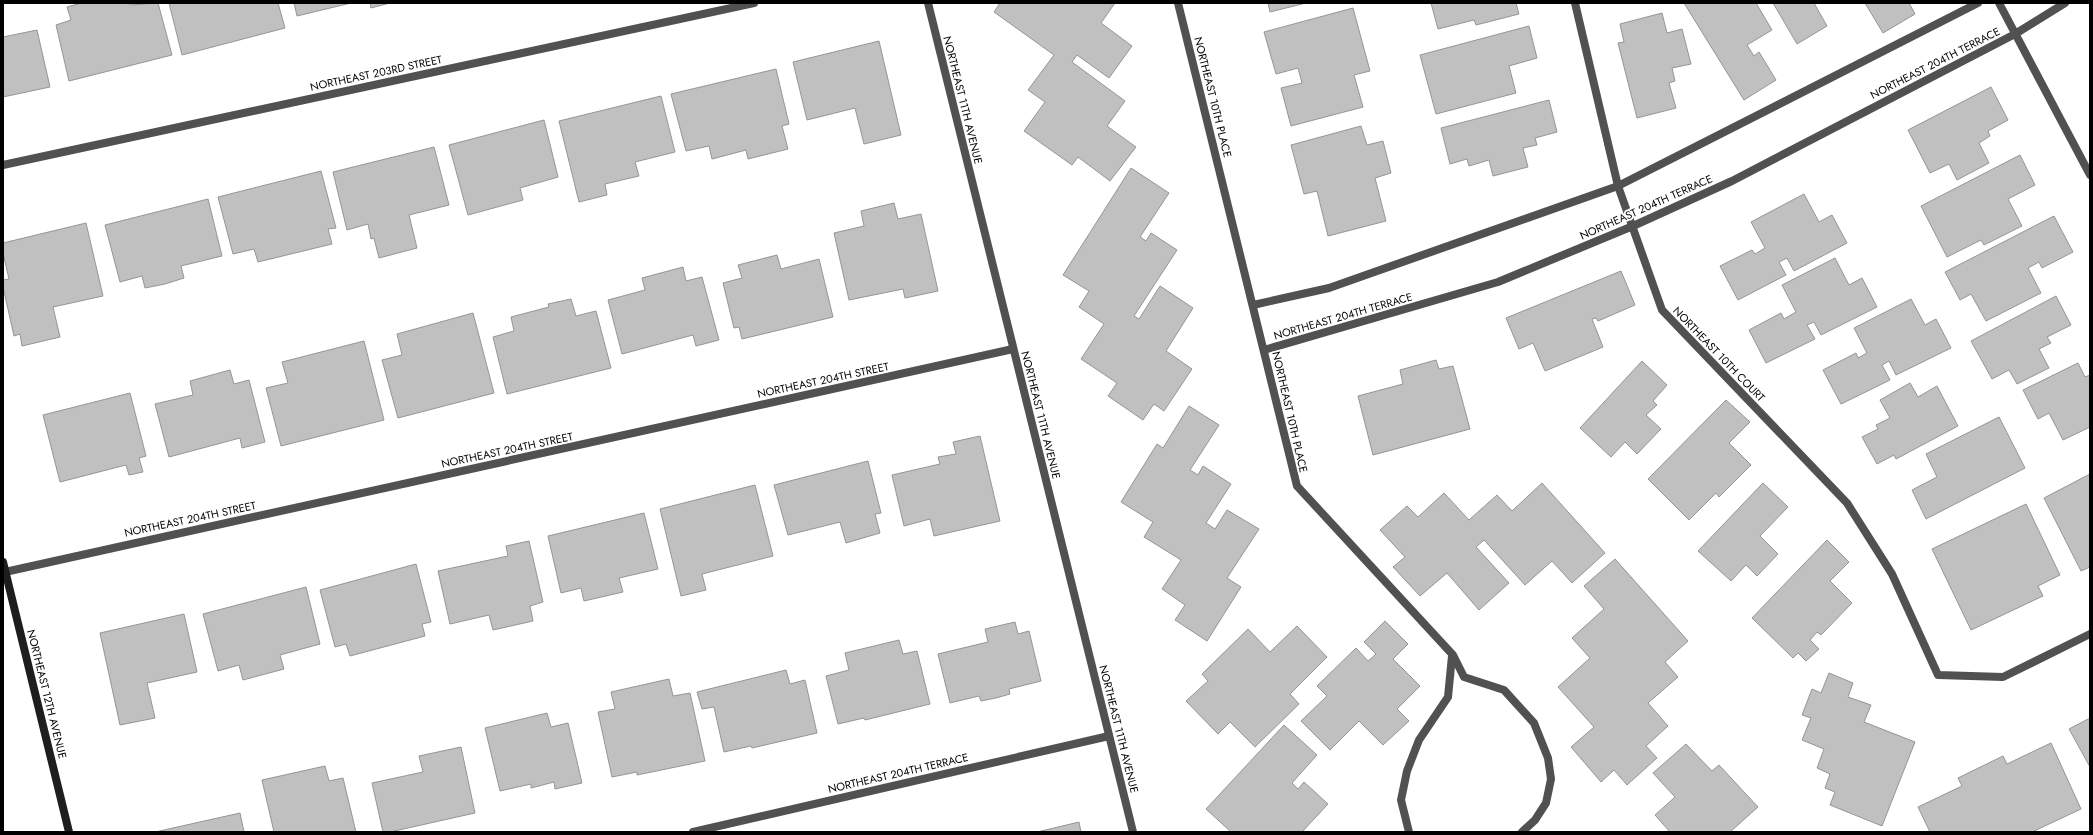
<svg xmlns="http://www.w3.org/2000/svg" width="2093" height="835" font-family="Jost,sans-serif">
  <rect width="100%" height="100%" fill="#fff"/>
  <!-- building -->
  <g fill="#c0c0c0" stroke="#959595">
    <polygon points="81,3 129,3 130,5 158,3 172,55 69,81 56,25 71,20 67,7"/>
    <polygon points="169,3 278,3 285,28 182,55"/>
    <polygon points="294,3 351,3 297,16"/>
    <polygon points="370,3 390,3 371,8"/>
    <polygon points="1000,3 1115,3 1101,23 1132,46 1109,78 1077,55 1072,62 1125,101 1107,126 1136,147 1110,181 1078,157 1072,165 1024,131 1045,102 1028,90 1054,55 994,12"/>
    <polygon points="1268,3 1306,3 1270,12"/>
    <polygon points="1431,3 1516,3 1519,14 1476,25 1474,20 1438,29"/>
    <polygon points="1684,3 1756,3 1772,30 1747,45 1754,56 1759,52 1776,80 1744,100"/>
    <polygon points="1773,3 1814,3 1827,26 1797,44"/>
    <polygon points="1865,3 1909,3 1915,14 1883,33"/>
    <polygon points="1353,8 1370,71 1354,75 1363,107 1291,126 1281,88 1302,83 1298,68 1276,74 1264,32"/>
    <polygon points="1662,13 1667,33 1682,29 1691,64 1672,68 1675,81 1669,83 1676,108 1637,118 1618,43 1624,42 1620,24"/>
    <polygon points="1529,26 1537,58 1509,66 1516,93 1436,114 1420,55"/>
    <polygon points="37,30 50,87 3,97 3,37"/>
    <polygon points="879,41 901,135 864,144 855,108 807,120 793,62"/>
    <polygon points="776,69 789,124 782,126 788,149 748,159 746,150 712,159 709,146 686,151 671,94"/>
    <polygon points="1991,87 2008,120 1988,131 1990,136 1979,143 1989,163 1957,180 1949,164 1930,173 1908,130"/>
    <polygon points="661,96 675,152 635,162 639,176 605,184 607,195 579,202 559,121"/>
    <polygon points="1549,100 1557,132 1535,138 1537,145 1523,148 1528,167 1493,176 1489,160 1469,166 1467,159 1450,164 1441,128"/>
    <polygon points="544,120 558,177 520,188 523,200 468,215 449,145"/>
    <polygon points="1361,126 1367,145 1383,141 1391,173 1375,178 1386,221 1328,236 1317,191 1304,194 1291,145"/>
    <polygon points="434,147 449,205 409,215 417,248 379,258 374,238 371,239 368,224 347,230 333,172"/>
    <polygon points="2020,155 2035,185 2008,199 2022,226 1984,245 1981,240 1947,257 1921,206"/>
    <polygon points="1131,168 1169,193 1140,237 1146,241 1151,233 1177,250 1134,316 1139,319 1160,286 1193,308 1166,351 1192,369 1164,411 1154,404 1143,420 1108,396 1117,383 1081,359 1104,324 1079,307 1089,291 1063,275"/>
    <polygon points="321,171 336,228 328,229 332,244 258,262 254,249 233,254 218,197"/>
    <polygon points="1804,194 1819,222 1832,215 1847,243 1794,271 1787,258 1779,262 1786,275 1738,300 1720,266 1752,250 1755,254 1765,248 1751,222"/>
    <polygon points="208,199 222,256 181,266 184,278 165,284 145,288 142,276 120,282 105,225"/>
    <polygon points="894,203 898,219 921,214 938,291 905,298 903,289 849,300 834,233 864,226 861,211"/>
    <polygon points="2054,216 2073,252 2042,268 2039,262 2028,268 2041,293 1986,321 1971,294 1960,300 1945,272"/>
    <polygon points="86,223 103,296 53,307 60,337 22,346 20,334 14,336 3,287 3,280 9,279 3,253 3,243"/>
    <polygon points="777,255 781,269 819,259 833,317 742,339 739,327 734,328 723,283 742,278 738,265"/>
    <polygon points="1835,258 1849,285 1862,278 1877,307 1821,335 1814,322 1807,325 1815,339 1766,363 1749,330 1781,313 1784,319 1796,312 1782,285"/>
    <polygon points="683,267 686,281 702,277 719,340 696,346 693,335 622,354 608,300 645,290 642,278"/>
    <polygon points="1621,271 1635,305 1598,321 1596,318 1592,319 1603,347 1545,371 1533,343 1519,349 1506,318"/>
    <polygon points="2056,296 2071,325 2047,337 2051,343 2039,349 2049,368 2017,384 2009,370 1992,379 1971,341"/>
    <polygon points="571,299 576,316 596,311 611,368 507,394 493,337 514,331 511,317 549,307 548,304"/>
    <polygon points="1911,299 1925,325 1936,319 1951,348 1896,375 1889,361 1882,365 1890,380 1841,404 1823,370 1856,353 1858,358 1867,353 1854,328"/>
    <polygon points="473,313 494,393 398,418 382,360 402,355 397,334"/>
    <polygon points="364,341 384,420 281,446 266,388 288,383 282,362"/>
    <polygon points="1436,360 1439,369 1453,366 1470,429 1373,455 1358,396 1403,384 1400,370"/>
    <polygon points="1642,361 1667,385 1653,401 1657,405 1646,415 1661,429 1637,454 1625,442 1611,457 1580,428"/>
    <polygon points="2078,363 2085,377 2090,375 2090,427 2063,440 2049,413 2038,419 2023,390"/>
    <polygon points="230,370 234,384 249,380 265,442 242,448 240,438 169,457 155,404 193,395 190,381"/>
    <polygon points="1910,383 1918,397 1937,386 1958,426 1896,459 1894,455 1877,464 1862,437 1878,429 1876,425 1890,418 1880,400"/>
    <polygon points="130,393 146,456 139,458 143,472 129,475 126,465 60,482 43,415"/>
    <polygon points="1726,400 1750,422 1729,443 1751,465 1719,497 1716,493 1689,520 1648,479"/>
    <polygon points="1189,406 1219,425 1190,470 1198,475 1203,466 1231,484 1206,523 1215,529 1227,510 1259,529 1227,578 1241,587 1207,641 1175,620 1185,605 1162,589 1181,560 1144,537 1153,522 1121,502 1157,444 1163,448"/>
    <polygon points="1999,417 2025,468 1926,519 1912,490 1937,477 1926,454"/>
    <polygon points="980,436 1000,521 934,536 930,519 904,526 892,475 940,464 938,457 956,454 953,442"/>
    <polygon points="868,461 881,513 875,514 880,533 846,543 840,522 788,535 774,485"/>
    <polygon points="2090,474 2090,567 2081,571 2044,498"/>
    <polygon points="1542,483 1605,553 1572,583 1552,561 1525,585 1484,540 1476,547 1509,583 1479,610 1447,573 1420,596 1393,567 1405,557 1380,530 1407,506 1418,517 1444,493 1469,520 1497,495 1512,511"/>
    <polygon points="1763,483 1788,507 1760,536 1778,554 1757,576 1746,565 1731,581 1698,551"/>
    <polygon points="755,485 773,556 702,574 706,590 681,596 660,509"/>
    <polygon points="2026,504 2060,575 2038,586 2043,596 1971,630 1932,549"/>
    <polygon points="644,513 658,569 619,578 623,592 584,601 581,588 561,593 548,536"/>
    <polygon points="1827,540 1849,562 1830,581 1852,603 1821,635 1817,632 1810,640 1819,649 1806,661 1798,653 1793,658 1752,618"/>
    <polygon points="529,541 543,602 530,606 533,621 493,630 489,615 450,624 438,571 508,556 506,546"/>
    <polygon points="1615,559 1688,641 1665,662 1678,677 1648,703 1668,726 1646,746 1657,758 1627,785 1614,770 1601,782 1571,747 1594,727 1558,687 1590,658 1572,638 1604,609 1584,586"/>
    <polygon points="416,564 431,622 422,624 425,636 350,656 346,644 335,647 320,590"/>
    <polygon points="306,587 320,644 280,655 284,669 243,680 239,665 218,671 203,614"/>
    <polygon points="184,614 197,672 147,683 155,718 120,725 100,633"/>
    <polygon points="1385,621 1408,644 1393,659 1420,686 1397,709 1409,721 1383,745 1359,721 1330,750 1301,721 1327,696 1317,686 1356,648 1368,661 1376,654 1364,642"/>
    <polygon points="1015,622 1018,634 1029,631 1041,681 1009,689 1010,694 996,698 981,701 979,696 950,703 938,654 988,642 985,629"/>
    <polygon points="1297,626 1327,657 1290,694 1299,704 1255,747 1230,722 1218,734 1186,701 1208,681 1202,674 1248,629 1270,652"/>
    <polygon points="899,640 903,654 917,651 930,704 865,720 864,718 838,724 826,676 849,670 845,653"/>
    <polygon points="786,670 790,684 805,680 817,733 752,748 751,746 724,752 714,707 702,709 697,692"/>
    <polygon points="1829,673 1853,683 1848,697 1871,705 1864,722 1915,742 1882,826 1830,805 1835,792 1825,788 1830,774 1817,768 1824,749 1802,740 1811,718 1802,715 1812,689 1821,693"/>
    <polygon points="669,679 673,696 690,693 705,761 637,775 637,772 612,777 598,712 615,709 611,692"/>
    <polygon points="547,713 551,727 568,723 582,783 555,789 554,782 531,788 531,784 500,791 485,728"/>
    <polygon points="2090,718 2090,767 2069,729"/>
    <polygon points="1284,725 1317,755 1292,783 1298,789 1304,782 1328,804 1302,832 1231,832 1206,809"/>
    <polygon points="2051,743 2081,809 2032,832 1930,832 1918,807 1962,786 1958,778 2003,756 2007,764"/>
    <polygon points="1686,744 1712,771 1719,765 1758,807 1730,832 1670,832 1655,815 1675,797 1653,773"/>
    <polygon points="461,747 475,813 390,832 383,832 372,783 423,772 419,756"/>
    <polygon points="325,766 329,781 343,778 356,832 274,832 262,780"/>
    <polygon points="240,813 244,832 155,832"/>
    <polygon points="1079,822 1081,832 1037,832"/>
  </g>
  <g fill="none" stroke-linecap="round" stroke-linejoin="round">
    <!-- street -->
    <g stroke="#515151" stroke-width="8">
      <polyline points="928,3 1133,832"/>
      <polyline points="1178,3 1297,486 1453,655 1464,677 1504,690 1534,723 1548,758 1551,779 1546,803 1535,820 1522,832"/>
      <polyline points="1575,3 1618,186 1662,310 1847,503 1892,574 1938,675 2003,677 2090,634"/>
      <polyline points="1999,3 2090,175"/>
      <polyline points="3,165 754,3"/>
      <polyline points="1253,305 1329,288 1618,186 1978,3"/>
      <polyline points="1264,350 1498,282 1633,226 1732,181 2015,34 2065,3"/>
      <polyline points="5,572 1013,349"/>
      <polyline points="693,832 1109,736"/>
      <polyline points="1409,832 1401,800 1407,771 1419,740 1448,697 1452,656"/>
    </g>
    <!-- secondary -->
    <polyline stroke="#1e1e1e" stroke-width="8" points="3,562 69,832"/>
  </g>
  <g text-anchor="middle" stroke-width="3.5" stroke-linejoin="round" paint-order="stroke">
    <!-- street labels -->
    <g font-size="11" fill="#000" stroke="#fff">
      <text transform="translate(1935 63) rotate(-27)" y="4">NORTHEAST 204TH TERRACE</text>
      <text transform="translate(376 73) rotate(-12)" y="4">NORTHEAST 203RD STREET</text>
      <text transform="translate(1213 97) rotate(76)" y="4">NORTHEAST 10TH PLACE</text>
      <text transform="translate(963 100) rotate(76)" y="4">NORTHEAST 11TH AVENUE</text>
      <text transform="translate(1646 207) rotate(-24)" y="4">NORTHEAST 204TH TERRACE</text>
      <text transform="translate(1343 316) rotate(-16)" y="4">NORTHEAST 204TH TERRACE</text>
      <text transform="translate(1719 354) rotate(46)" y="4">NORTHEAST 10TH COURT</text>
      <text transform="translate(823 380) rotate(-12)" y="4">NORTHEAST 204TH STREET</text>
      <text transform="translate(1290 412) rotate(77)" y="4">NORTHEAST 10TH PLACE</text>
      <text transform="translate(1041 415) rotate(76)" y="4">NORTHEAST 11TH AVENUE</text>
      <text transform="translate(507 450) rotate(-12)" y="4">NORTHEAST 204TH STREET</text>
      <text transform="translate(190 519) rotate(-12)" y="4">NORTHEAST 204TH STREET</text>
      <text transform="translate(47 694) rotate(76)" y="4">NORTHEAST 12TH AVENUE</text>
      <text transform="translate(1119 729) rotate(76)" y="4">NORTHEAST 11TH AVENUE</text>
      <text transform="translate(898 773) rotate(-13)" y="4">NORTHEAST 204TH TERRACE</text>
    </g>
  </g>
  <!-- border -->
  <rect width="2093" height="835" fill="none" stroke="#000000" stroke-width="8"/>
</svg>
